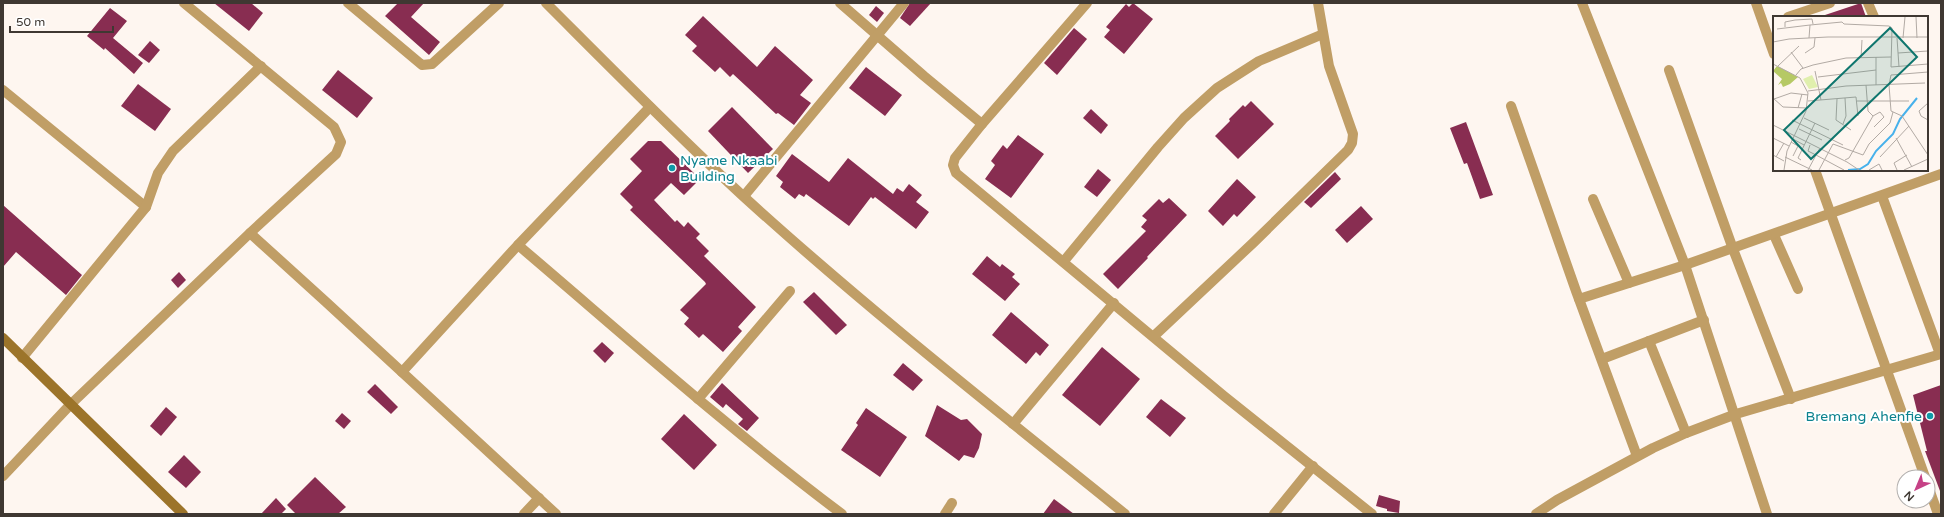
<svg xmlns="http://www.w3.org/2000/svg" width="1944" height="517" font-family="'Varela Round',sans-serif">
  <rect width="100%" height="100%" fill="#fef6f0"/>
  <!-- building -->
  <g fill="#882d51">
    <polygon points="214,3 251,3 263,13 249,31"/>
    <polygon points="398,3 424,3 411,17 440,42 429,55 385,16"/>
    <polygon points="910,3 931,3 910,26 900,18"/>
    <polygon points="1133,3 1153,19 1124,54 1104,37 1110,30 1106,27 1126,4 1129,7"/>
    <polygon points="1861,3 1866,17 1826,17 1825,15"/>
    <polygon points="876,6 884,13 877,22 869,15"/>
    <polygon points="110,8 127,21 113,38 143,63 134,74 105,48 104,50 87,36"/>
    <polygon points="703,16 757,67 775,46 813,80 800,95 811,103 794,125 778,113 776,114 733,74 730,77 720,67 715,72 692,51 697,46 685,35"/>
    <polygon points="1074,28 1087,39 1057,75 1044,63"/>
    <polygon points="150,41 160,50 149,63 138,55"/>
    <polygon points="866,67 902,95 885,116 849,88"/>
    <polygon points="338,70 373,98 357,118 322,90"/>
    <polygon points="138,84 171,109 155,131 121,106"/>
    <polygon points="1251,101 1274,124 1238,159 1215,136 1230,121 1229,119 1243,105 1245,107"/>
    <polygon points="732,107 773,149 748,173 708,131"/>
    <polygon points="1091,109 1108,125 1101,134 1083,118"/>
    <polygon points="1466,122 1493,195 1480,199 1467,163 1464,164 1450,128"/>
    <polygon points="1018,135 1044,154 1011,198 985,179 995,165 991,161 1003,145 1007,149"/>
    <polygon points="648,141 661,141 700,179 684,195 671,183 654,200 675,222 677,220 684,227 688,222 700,234 696,238 709,251 704,256 756,307 738,327 742,331 723,352 703,334 699,338 684,324 689,318 680,310 706,284 705,282 630,210 633,207 620,194 642,171 630,159"/>
    <polygon points="792,154 829,182 848,158 893,194 897,188 903,192 909,184 922,195 916,202 929,212 916,229 875,197 873,199 871,197 849,226 806,194 804,197 799,194 795,199 780,187 783,182 776,176"/>
    <polygon points="1098,169 1111,180 1097,197 1084,187"/>
    <polygon points="1335,172 1341,179 1311,208 1304,202"/>
    <polygon points="1237,179 1256,197 1237,217 1234,214 1223,226 1208,211"/>
    <polygon points="1169,198 1187,215 1147,257 1148,258 1118,289 1103,274 1146,231 1141,227 1147,220 1142,216 1159,199 1163,203"/>
    <polygon points="3,205 82,275 66,295 16,252 3,267"/>
    <polygon points="1361,206 1373,219 1347,243 1335,230"/>
    <polygon points="987,256 1000,267 1002,264 1015,274 1012,277 1020,284 1005,301 972,274"/>
    <polygon points="179,272 186,280 178,288 171,280"/>
    <polygon points="814,292 847,325 836,335 803,302"/>
    <polygon points="1011,312 1049,345 1040,356 1036,352 1026,364 992,335"/>
    <polygon points="602,342 614,353 605,363 593,351"/>
    <polygon points="1102,347 1140,379 1100,426 1062,395"/>
    <polygon points="903,363 923,380 913,391 893,375"/>
    <polygon points="722,383 759,418 747,431 738,424 743,419 726,404 723,408 710,397"/>
    <polygon points="375,384 398,407 391,414 367,392"/>
    <polygon points="1941,385 1941,491 1940,491 1925,451 1927,451 1913,395"/>
    <polygon points="1161,399 1186,418 1170,437 1146,417"/>
    <polygon points="937,405 961,420 967,419 982,434 979,448 974,458 964,455 959,461 925,436"/>
    <polygon points="166,407 177,417 161,436 150,426"/>
    <polygon points="866,408 907,437 880,477 841,450 858,425 856,423"/>
    <polygon points="342,413 351,421 344,429 335,421"/>
    <polygon points="684,414 717,445 694,470 661,439"/>
    <polygon points="184,455 201,472 186,488 168,472"/>
    <polygon points="315,477 346,507 338,514 296,514 287,505"/>
    <polygon points="1379,495 1400,501 1399,513 1387,511 1387,509 1376,506"/>
    <polygon points="276,498 286,509 281,514 261,514"/>
    <polygon points="1054,499 1074,514 1043,514"/>
  </g>
  <g fill="none" stroke-linecap="round" stroke-linejoin="round">
    <!-- street -->
    <g stroke="#c09e66" stroke-width="10">
      <polyline points="348,3 422,65 432,64 499,3"/>
      <path d="M546,3C611,68 676,134 743,196C865,307 996,410 1125,514"/>
      <polyline points="840,3 924,76 982,124"/>
      <polyline points="1087,3 982,124 955,158 953,165 956,173 1224,396 1372,514"/>
      <polyline points="1582,3 1685,265 1767,514"/>
      <polyline points="1756,3 1774,54"/>
      <polyline points="1868,3 1874,17"/>
      <polyline points="1788,17 1830,3"/>
      <polyline points="1669,70 1733,249 1791,399"/>
      <polyline points="3,90 146,207"/>
      <polyline points="1511,106 1576,291 1637,456"/>
      <polyline points="1815,170 1925,477"/>
      <polyline points="744,196 904,3"/>
      <polyline points="1882,196 1940,354"/>
      <polyline points="1593,199 1629,283"/>
      <polyline points="250,233 326,302 556,514"/>
      <polyline points="1774,235 1798,289"/>
      <path d="M518,245C625,336 730,430 842,514"/>
      <polyline points="1064,261 1158,147 1184,118 1217,88 1259,61 1323,34"/>
      <polyline points="1579,299 1685,265 1941,174"/>
      <polyline points="1154,336 1253,243 1348,150 1352,143 1353,134 1329,66 1318,3"/>
      <polyline points="1649,341 1686,433"/>
      <polyline points="22,358 146,207 158,173 173,151 261,66"/>
      <polyline points="1602,359 1704,320"/>
      <polyline points="402,372 518,245 650,107"/>
      <polyline points="698,399 790,291"/>
      <polyline points="1013,424 1114,303"/>
      <polyline points="3,476 70,405 250,233 336,154 341,142 334,127 184,3"/>
      <polyline points="1928,486 1938,514"/>
      <polyline points="524,514 539,498"/>
      <polyline points="945,514 952,503"/>
      <polyline points="1274,514 1313,466"/>
      <polyline points="1536,514 1557,500 1653,448 1686,433 1736,414 1941,354"/>
    </g>
    <!-- secondary -->
    <polyline stroke="#9c742a" stroke-width="10" points="3,338 183,514"/>
  </g>
  <!-- markers -->
  <g fill="#0f9aa8" stroke="#fff" stroke-width="1.5">
    <circle cx="672" cy="168" r="4"/>
    <circle cx="1930" cy="416" r="4"/>
  </g>
  <g text-anchor="middle" stroke-width="4" stroke-linejoin="round" paint-order="stroke">
    <!-- culture labels -->
    <g font-size="14" fill="#0d838f" stroke="#fff" text-anchor="start">
      <text x="680" y="165">Nyame Nkaabi<tspan x="680" dy="16">Building</tspan></text>
      <text x="1922" y="421" text-anchor="end">Bremang Ahenfie</text>
    </g>
  </g>
  <!-- overview -->
  <g transform="translate(1773 16)">
    <rect width="155" height="155" fill="#fef6f0"/>
    <path d="M39,59L45,71L36,73L30,63Z" fill="#e0efad"/>
    <path d="M4,50L25,61L17,68L10,71L8,67L5,69L9,63L0,55Z" fill="#b6c965"/>
    <path fill="none" stroke="#47b1eb" stroke-width="2" d="M75,154L87,153L95,148L103,135L120,118L127,103L144,82"/>
    <path fill="none" stroke="#b2aaa4" stroke-width="1" d="M143,1L144,22M12,11V6L22,4L39,3L40,8M4,13L37,9M36,22L37,9L69,6L71,8L116,10L119,12L118,51L155,48M124,22L126,51M130,22L132,1M0,26L16,23L55,21H155M18,36L30,52M32,37L41,31L42,22M125,37L155,35M103,41V69M88,42L89,24M0,48L27,62L35,77L33,95L14,135L11,154M5,50L26,30M42,55L48,84M155,56L118,59L116,69L118,95L129,100L155,139M23,59L28,53L40,49L73,42L118,41M45,61L103,54M93,69L95,95L100,100M35,75L73,70L152,67M0,82L10,91L34,92M1,83L18,77L35,79M64,83L63,104L78,114M35,85L83,81L85,100M84,85H136M155,87L146,95L148,100L155,104M25,92L29,78M31,102L56,114M19,104L70,129M70,108L73,100L72,82M0,109L74,146L86,154M26,113L49,124M0,122L16,130M123,122L139,151M20,123L31,129M18,126L25,130L20,140M60,128L90,139L96,128L117,107L120,96M47,132L43,139L71,154M0,139L11,145M3,141L11,127M12,141L39,154M107,141L136,110M28,144L25,142L42,107M72,144L76,142L100,100L107,96L111,101L101,111M35,154L43,139L35,135L37,129M46,154L60,128M96,154L106,148L109,154M124,154L121,147L134,139M131,154L155,143"/>
    <path fill="#0f766e" fill-opacity="0.15" stroke="#0f766e" stroke-width="2" d="M117,12L144,41L38,143L11,114Z"/>
    <rect width="155" height="155" fill="none" stroke="#3f3832" stroke-width="2"/>
  </g>
  <!-- border -->
  <rect width="1944" height="517" fill="none" stroke="#3f3832" stroke-width="8"/>
  <!-- north arrow -->
  <g transform="translate(1916 489) rotate(224)"><circle r="19" fill="#ffffff" stroke="#b2afad"/>
  <path d="M0-3L7 15L0 10L-7 15Z" fill="#c64186"/>
  <text y="-6" font-size="11" font-weight="bold" text-anchor="middle" fill="#3f3832">N</text>
  </g>
  <!-- scale -->
  <path d="M10 26v6h103v-6" fill="none" stroke="#3f3832" stroke-width="2"/>
  <text x="16" y="26" font-size="12" fill="#3f3832" stroke="#ffffff" stroke-width="3" paint-order="stroke">50 m</text>
</svg>
